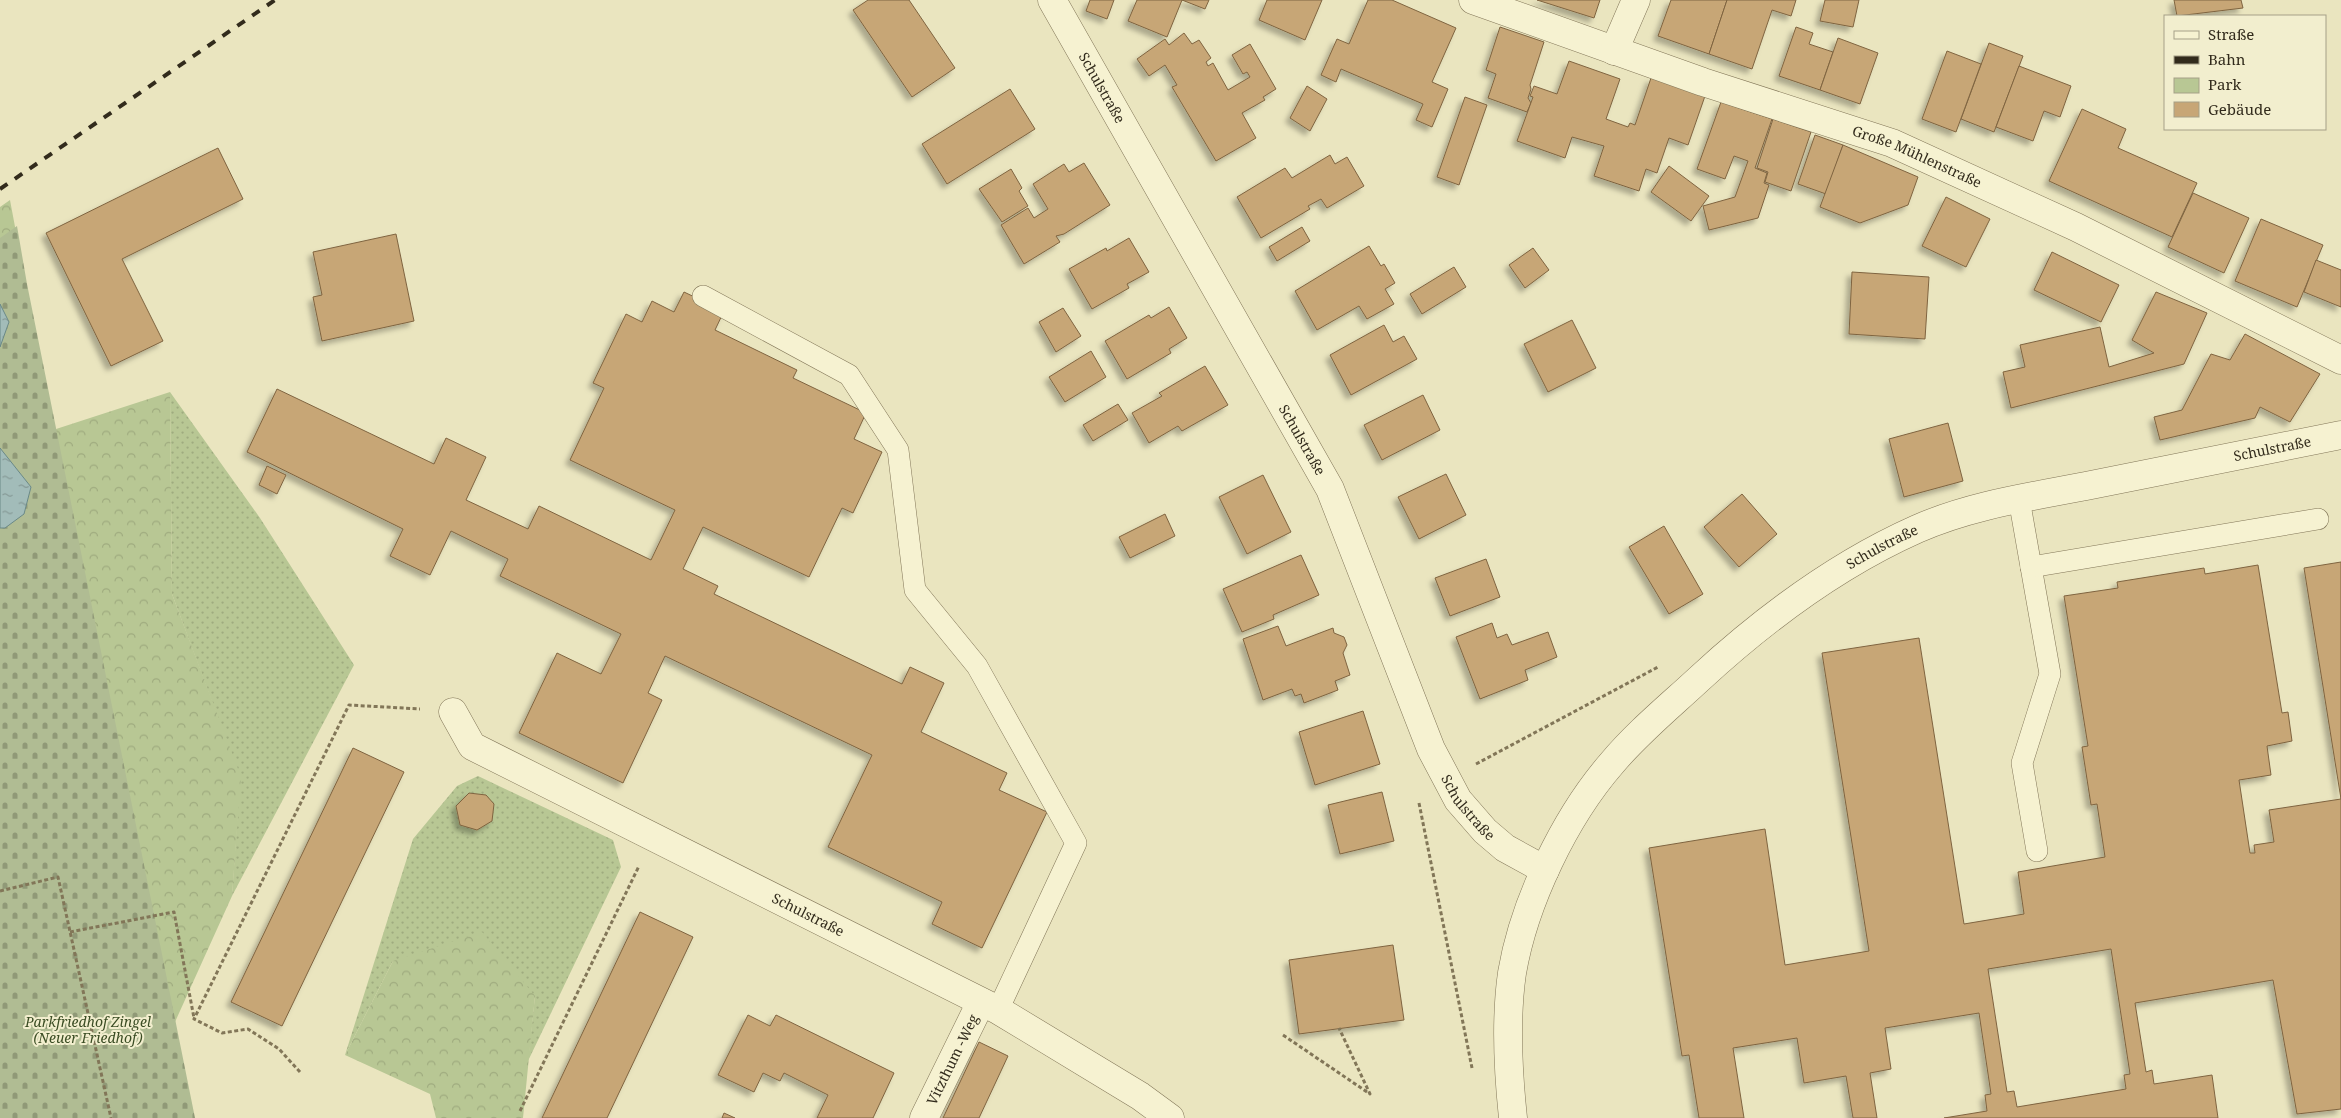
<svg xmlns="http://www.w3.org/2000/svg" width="2341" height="1118" font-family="'Noto Serif',serif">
  <defs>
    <pattern id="green-dots" width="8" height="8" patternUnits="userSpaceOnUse" patternTransform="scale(1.25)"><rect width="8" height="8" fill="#b8c794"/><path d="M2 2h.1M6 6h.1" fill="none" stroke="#9fab7f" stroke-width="1.8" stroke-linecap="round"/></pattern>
    <pattern id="forest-crowns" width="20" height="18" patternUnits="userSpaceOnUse" patternTransform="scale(1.25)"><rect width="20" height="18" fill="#b8c794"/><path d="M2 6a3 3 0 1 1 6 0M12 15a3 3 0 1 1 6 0" fill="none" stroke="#9fab7f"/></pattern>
    <pattern id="cemetery-stones" width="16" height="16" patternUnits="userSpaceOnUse" patternTransform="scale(1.25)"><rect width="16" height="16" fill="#b0bc93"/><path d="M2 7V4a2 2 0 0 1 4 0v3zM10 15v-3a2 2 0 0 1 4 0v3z" fill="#909977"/></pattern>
    <pattern id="water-ripples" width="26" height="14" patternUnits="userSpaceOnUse" patternTransform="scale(1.25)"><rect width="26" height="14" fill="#a2bcb9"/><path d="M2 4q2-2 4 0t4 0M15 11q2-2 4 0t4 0" fill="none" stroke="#859996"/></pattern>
    <filter id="shadow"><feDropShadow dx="-4.5" dy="4.5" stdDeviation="2.5" flood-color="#0004"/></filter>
  </defs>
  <rect width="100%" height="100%" fill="#eae5bf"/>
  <!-- green -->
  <g fill="url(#green-dots)">
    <polygon points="170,392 260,518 354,665 232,896 240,777 172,594"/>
    <polygon points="478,776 613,840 621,867 528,1061 535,996 393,961 345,1055 413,839 457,786"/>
  </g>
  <!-- forest -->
  <g fill="url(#forest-crowns)">
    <polygon points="10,200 53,430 170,392 172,594 241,777 232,896 175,1022 193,1118 0,552 0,207"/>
    <polygon points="482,932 535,996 523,1118 436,1118 430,1094 345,1055 393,961"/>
  </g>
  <!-- cemetery -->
  <polygon fill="url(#cemetery-stones)" points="17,226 27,284 195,1118 0,1118 0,238"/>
  <!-- water -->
  <g fill="url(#water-ripples)" stroke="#6a8987">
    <polygon points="0,304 9,322 0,347"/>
    <polygon points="0,448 31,487 24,514 5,528 0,528"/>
  </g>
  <!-- building -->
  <g fill="#c7a676" stroke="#7f6440" fill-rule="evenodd" filter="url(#shadow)">
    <polygon points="868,0 909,0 955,68 912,97 853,10"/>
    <polygon points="1090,0 1114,0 1107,19 1086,11"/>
    <polygon points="1137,0 1182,0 1167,37 1128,21"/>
    <polygon points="1182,0 1209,0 1205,9"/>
    <polygon points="1267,0 1322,0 1305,40 1259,20"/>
    <polygon points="1368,0 1392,0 1456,28 1432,82 1448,89 1432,127 1416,120 1423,104 1341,69 1336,82 1321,75 1337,39 1349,44"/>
    <polygon points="1537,0 1600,0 1594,18"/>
    <polygon points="1671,0 1727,0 1709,54 1658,36"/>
    <polygon points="1727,0 1796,0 1791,16 1772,10 1752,69 1709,54"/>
    <polygon points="1825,0 1859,0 1853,27 1820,21"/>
    <polygon points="2174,0 2241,0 2243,8 2177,16"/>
    <polygon points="1500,27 1544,42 1530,85 1531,89 1528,98 1531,103 1527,112 1488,98 1496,74 1486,70"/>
    <polygon points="1796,27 1813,33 1809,44 1833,52 1820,90 1779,76"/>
    <polygon points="1184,33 1192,44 1199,40 1211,58 1206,62 1208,66 1213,63 1228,90 1250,77 1247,72 1243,74 1232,55 1250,44 1276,89 1263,97 1265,100 1242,113 1256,138 1216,161 1172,87 1177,85 1165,65 1149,76 1137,59 1165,39 1169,45"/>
    <polygon points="1838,38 1878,53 1860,104 1820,90"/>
    <polygon points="1989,43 2023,56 1994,132 1961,119"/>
    <polygon points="1947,51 1981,64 1956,132 1922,119"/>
    <polygon points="1569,61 1620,79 1606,119 1628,127 1630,123 1635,125 1651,78 1705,96 1688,145 1669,138 1657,173 1646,169 1639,191 1594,176 1604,146 1572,137 1565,158 1517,141 1533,97 1530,96 1534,86 1557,94"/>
    <polygon points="2019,66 2071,86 2060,117 2044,111 2033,141 1996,127"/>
    <polygon points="1307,86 1327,99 1310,131 1290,118"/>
    <polygon points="1010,89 1035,129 947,184 922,144"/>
    <polygon points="1465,97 1487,105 1459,185 1437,177"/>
    <polygon points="1721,102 1772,119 1755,168 1767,173 1764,183 1769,185 1758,218 1709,230 1703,206 1735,197 1748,161 1734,156 1725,179 1697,169"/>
    <polygon points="2082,109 2126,129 2118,148 2197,183 2172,237 2049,181"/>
    <polygon points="1773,119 1811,132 1791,191 1765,182 1768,172 1757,168"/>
    <polygon points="1815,135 1843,145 1826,194 1798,184"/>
    <polygon points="1843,145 1918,177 1908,205 1860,223 1820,207"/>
    <polygon points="218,148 243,199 122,259 163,341 111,366 46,233"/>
    <polygon points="1330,155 1335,164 1347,157 1364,186 1327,208 1321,199 1308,206 1310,209 1261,238 1237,197 1285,168 1292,178"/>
    <polygon points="1084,163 1110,205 1064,234 1056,236 1060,242 1024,264 1001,225 1028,208 1034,218 1048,209 1033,184 1064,164 1069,172"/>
    <polygon points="1669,166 1709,196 1691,221 1651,192"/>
    <polygon points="1011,169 1022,188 1019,191 1028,206 1002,222 979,189"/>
    <polygon points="2193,193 2249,218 2224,273 2168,247"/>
    <polygon points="1946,197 1990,219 1966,267 1922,246"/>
    <polygon points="2261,219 2323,245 2297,307 2235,281"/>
    <polygon points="1302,227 1310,241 1277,261 1269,247"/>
    <polygon points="396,234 414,321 322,341 313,297 322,295 313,252"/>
    <polygon points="1129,238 1149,272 1127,284 1129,288 1092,309 1069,269 1106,248 1107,251"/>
    <polygon points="1369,246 1381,266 1384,264 1395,283 1385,289 1394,304 1367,319 1359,306 1317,330 1295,291"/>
    <polygon points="1533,248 1549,270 1525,288 1509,265"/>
    <polygon points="2052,252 2119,285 2101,322 2034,290"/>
    <polygon points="2316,260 2341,270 2341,307 2304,292"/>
    <polygon points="1454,267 1466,287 1422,314 1410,294"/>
    <polygon points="1852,272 1929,277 1925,339 1849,334"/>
    <polygon points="684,292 724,311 715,330 797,370 793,378 866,413 854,439 882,452 853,513 842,508 809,577 703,527 683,569 718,586 714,594 902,684 910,667 944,683 921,732 1007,773 999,790 1047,812 982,948 932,924 942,902 828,847 872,755 665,656 648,693 662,700 623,783 519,733 557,653 601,674 621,634 500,576 508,559 451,531 430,575 390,556 403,529 247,452 277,389 434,464 446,438 486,457 466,500 528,529 539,506 651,560 675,510 570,460 604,388 593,383 626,314 642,322 652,301 674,312"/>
    <polygon points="2156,292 2207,313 2184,364 2011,408 2003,372 2025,367 2020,345 2100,327 2109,367 2154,353 2132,340"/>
    <polygon points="1169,307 1187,338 1169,349 1171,353 1127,379 1105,341 1149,315 1151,318"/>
    <polygon points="1063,308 1081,336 1056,352 1039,322"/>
    <polygon points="1572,320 1596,368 1548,392 1524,344"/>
    <polygon points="1384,325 1393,342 1404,336 1417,359 1351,395 1330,355"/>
    <polygon points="2245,334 2320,374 2290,422 2260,407 2255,418 2160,440 2154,417 2182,410 2211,354 2230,360"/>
    <polygon points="1091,351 1106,377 1065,402 1049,377"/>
    <polygon points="1205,366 1228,405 1182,431 1178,426 1149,443 1132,413 1162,396 1159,393"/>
    <polygon points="1423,395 1440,430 1382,460 1364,425"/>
    <polygon points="1118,404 1128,420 1093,441 1083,425"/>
    <polygon points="1948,423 1963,481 1904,497 1889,439"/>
    <polygon points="267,466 286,475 277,494 259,485"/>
    <polygon points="1446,474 1466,515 1419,539 1398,497"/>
    <polygon points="1263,475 1291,532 1247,554 1219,497"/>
    <polygon points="1742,494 1777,534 1739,567 1704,527"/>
    <polygon points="1165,514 1175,536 1130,558 1119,537"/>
    <polygon points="1664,526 1703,594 1669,614 1629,547"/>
    <polygon points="1301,555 1319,595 1273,615 1274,619 1242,632 1223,589"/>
    <polygon points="1486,559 1500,597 1450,616 1435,578"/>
    <path d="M2341,562V1109L2297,1114L2273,980L2135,1003L2146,1072L2152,1070L2154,1084L2212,1075L2218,1118H1944L1987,1111L1985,1095L1991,1094L1979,1013L1885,1028L1891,1069L1870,1073L1877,1118H1853L1846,1076L1804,1083L1797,1038L1733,1048L1744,1118H1699L1689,1055L1682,1056L1649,848L1765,829L1785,965L1869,951L1822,653L1919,638L1964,924L2024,914L2018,872L2105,857L2097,804L2091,805L2082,747L2088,746L2064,596L2118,588L2117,582L2204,568L2205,574L2258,565L2282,713L2288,712L2292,741L2267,746L2271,775L2239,780L2250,853H2255L2254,845L2274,842L2269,810L2341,799L2304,568ZM2111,949L2130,1074L2124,1075L2126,1089L2017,1107L2014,1091L2007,1092L1988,969Z"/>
    <polygon points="1492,623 1497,638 1507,634 1512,645 1548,632 1557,657 1525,670 1528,680 1480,699 1456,637"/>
    <polygon points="1278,626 1286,646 1333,628 1334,633 1344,637 1347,645 1343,653 1350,675 1335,681 1338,690 1304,703 1301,694 1295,696 1292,689 1263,700 1243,639"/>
    <polygon points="1363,711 1380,764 1315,785 1299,732"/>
    <polygon points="353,748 404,772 282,1026 231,1002"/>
    <polygon points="1382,792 1394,841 1340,854 1328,805"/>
    <polygon points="469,793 486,795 494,804 492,821 477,830 460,825 456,806"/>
    <polygon points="640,912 693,937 607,1118 542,1118"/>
    <polygon points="1393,945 1404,1020 1299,1034 1289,960"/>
    <polygon points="748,1015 770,1026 776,1015 894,1073 873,1118 817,1118 828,1095 784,1073 780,1081 763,1073 754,1092 718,1075"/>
    <polygon points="979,1042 1008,1056 979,1118 943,1118"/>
    <polygon points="724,1113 735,1118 722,1118"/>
  </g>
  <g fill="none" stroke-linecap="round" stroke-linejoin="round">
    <defs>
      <g id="lane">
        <polyline points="703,296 849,375 898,450 915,590 977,666 1076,843 998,1010"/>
        <polyline points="2019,499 2050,674 2022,763 2037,851"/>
        <polyline points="2031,567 2318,519"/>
      </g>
      <g id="street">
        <path id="s1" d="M1052,0L1330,489L1431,749L1458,800L1485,831L1505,848L1545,870"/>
        <path id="s2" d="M1473,0L1703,82L1892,143L2076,227L2341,360"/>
        <polyline points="1614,51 1636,0"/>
        <path id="s3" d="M453,712L472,746L998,1010L1140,1096L1170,1118"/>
        <path id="s4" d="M924,1118L981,1002"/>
        <path id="s5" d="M1513,1118C1508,1071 1505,1021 1512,973C1524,902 1565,817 1612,763C1638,732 1670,706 1699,679C1764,619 1836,565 1917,529C1971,505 2030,497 2086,486C2171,469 2256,452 2341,435"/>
      </g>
    </defs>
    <!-- lane casing -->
    <use href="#lane" stroke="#827658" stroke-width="22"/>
    <!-- street casing -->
    <use href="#street" stroke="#827658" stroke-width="29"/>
    <!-- path -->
    <g stroke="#827658" stroke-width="3" stroke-dasharray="4 2.5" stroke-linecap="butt">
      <polyline points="1476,764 1658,667"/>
      <polyline points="1419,803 1472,1068"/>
      <polyline points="0,891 58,877 111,1118"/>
      <polyline points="70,932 174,912 194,1018"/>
      <polyline points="1283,1035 1370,1094 1339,1028"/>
      <polyline points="300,1072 279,1049 248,1029 222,1033 194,1019 349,705 420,709"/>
      <polyline points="520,1111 639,866"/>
    </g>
    <!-- lane -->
    <use href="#lane" stroke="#f6f2d1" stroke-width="21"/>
    <!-- street -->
    <use href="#street" stroke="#f6f2d1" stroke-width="28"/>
    <!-- rail -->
    <polyline stroke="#322b1c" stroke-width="4" stroke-dasharray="9 9" stroke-linecap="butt" points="0,189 275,0"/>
  </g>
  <g text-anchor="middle" stroke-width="4" stroke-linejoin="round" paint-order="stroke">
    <!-- street labels -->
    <g font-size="14" fill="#322b1c" stroke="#f2eece">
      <text dy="5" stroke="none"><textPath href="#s1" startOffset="101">Schulstraße</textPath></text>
      <text dy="5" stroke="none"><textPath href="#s2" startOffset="471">Große Mühlenstraße</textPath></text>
      <text dy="5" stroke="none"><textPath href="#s1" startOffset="506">Schulstraße</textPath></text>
      <text dy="5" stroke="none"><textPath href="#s5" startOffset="1132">Schulstraße</textPath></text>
      <text dy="5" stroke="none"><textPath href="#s5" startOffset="728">Schulstraße</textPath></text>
      <text dy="5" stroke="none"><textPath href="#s1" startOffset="911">Schulstraße</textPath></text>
      <text dy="5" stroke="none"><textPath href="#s3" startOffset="415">Schulstraße</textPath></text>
      <text dy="5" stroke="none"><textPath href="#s4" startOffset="65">Vitzthum -Weg</textPath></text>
    </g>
    <!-- park labels -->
    <g font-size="14" font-style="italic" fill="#3b4d24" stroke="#f2eece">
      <text x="88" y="1027">Parkfriedhof Zingel<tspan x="88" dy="16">(Neuer Friedhof)</tspan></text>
    </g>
  </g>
  <!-- legend -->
  <rect x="2164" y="15" width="162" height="115" fill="#f2eece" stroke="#a5a087"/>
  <rect x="2174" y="31" width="25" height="8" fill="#f6f2d1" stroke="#a5a087"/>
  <text x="2208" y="40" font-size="15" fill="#322b1c">Straße</text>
  <rect x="2174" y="56" width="25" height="8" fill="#322b1c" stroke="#a5a087"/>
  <text x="2208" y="65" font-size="15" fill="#322b1c">Bahn</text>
  <rect x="2174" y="78" width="25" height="15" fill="#b8c794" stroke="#a5a087"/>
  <text x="2208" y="90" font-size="15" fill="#322b1c">Park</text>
  <rect x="2174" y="102" width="25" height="15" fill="#c7a676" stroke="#a5a087"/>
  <text x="2208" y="115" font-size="15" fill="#322b1c">Gebäude</text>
</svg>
